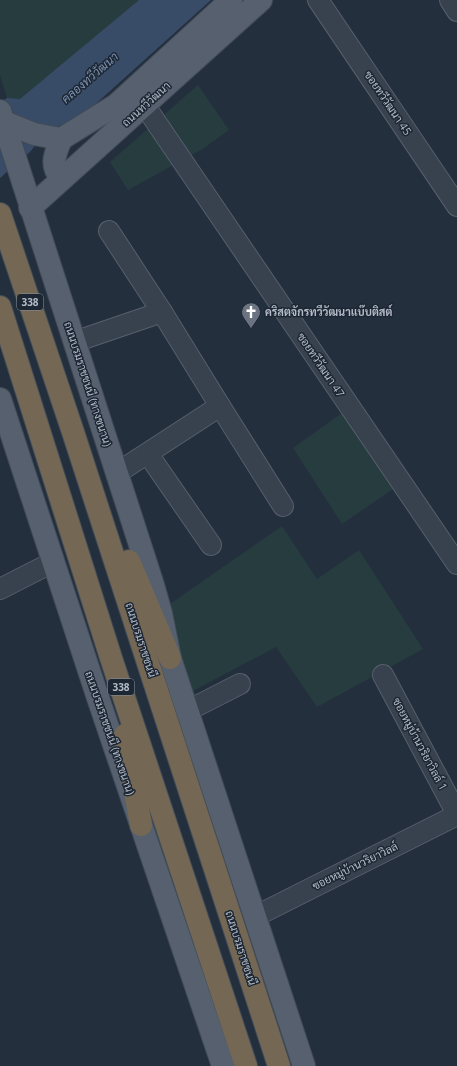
<svg xmlns="http://www.w3.org/2000/svg" width="457" height="1066" font-family="'Open Sans',Sarabun,sans-serif">
  <rect width="100%" height="100%" fill="#242f3e"/>
  <!-- green -->
  <g fill="#263c3f">
    <polygon points="0,0 139,0 20,100 7,98 0,75"/>
    <polygon points="198,85 229,130 201,150 128,190 110,162"/>
    <polygon points="342,413 393,489 342,524 293,448"/>
    <polygon points="282,526 317,579 359,550 423,649 317,707 276,647 191,692 167,606"/>
  </g>
  <!-- water -->
  <polygon fill="#394c67" points="139,0 211,0 90,109 69,123 48,129 30,152 0,178 0,103 7,98 20,99"/>
  <g fill="none" stroke-linecap="round" stroke-linejoin="round">
    <defs>
      <g id="minor">
        <polyline points="318,0 457,206"/>
        <polyline points="450,0 457,11"/>
        <polyline points="145,106 457,564"/>
        <polyline points="109,231 162,312 220,406 117,473"/>
        <polyline points="74,342 162,312"/>
        <polyline points="220,406 283,506"/>
        <polyline points="148,454 211,545"/>
        <polyline points="0,589 53,562"/>
        <polyline points="383,675 457,814"/>
        <polyline points="187,711 240,684"/>
        <polyline points="254,917 457,815"/>
      </g>
      <g id="major">
        <polyline points="0,111 153,585 161,613 170,658 304,1066"/>
        <polyline points="4,122 34,134 61,139 116,105 231,0"/>
        <path d="M61,139C55,155 49,165 62,179"/>
        <polyline points="30,208 261,0"/>
        <polyline points="0,399 98,698 223,1066"/>
      </g>
      <g id="highway">
        <polyline points="0,214 73,432 279,1066"/>
        <polyline points="0,307 111,658 246,1066"/>
        <polyline points="129,561 170,658"/>
        <polyline points="125,735 141,825"/>
      </g>
    </defs>
    <!-- minor casing -->
    <use href="#minor" stroke="#565f6c" stroke-width="22"/>
    <!-- major casing -->
    <use href="#major" stroke="#414a57" stroke-width="24"/>
    <!-- highway casing -->
    <use href="#highway" stroke="#434c59" stroke-width="24"/>
    <!-- minor -->
    <use href="#minor" stroke="#38414e" stroke-width="20"/>
    <!-- major -->
    <use href="#major" stroke="#56606e" stroke-width="22"/>
    <!-- highway -->
    <use href="#highway" stroke="#746855" stroke-width="22"/>
  </g>
  <!-- icons -->
  <defs>
    <symbol id="church-pin" viewBox="-11 -11 22 30"><path d="M0 17L-7.5 6A9.5 9.5 0 1 1 7.5 6Z" fill="#6b7280" stroke="#1d2633"/><path d="M-1.2-6h2.4v3.5h3.3v2.4h-3.3V6h-2.4V-.1h-3.3v-2.4h3.3Z" fill="#fff"/></symbol>
  </defs>
  <g fill-rule="evenodd">
    <use href="#church-pin" x="240" y="301" width="22" height="30"/>
  </g>
  <g text-anchor="middle" stroke-width="3" stroke-linejoin="round" paint-order="stroke">
    <!-- shield labels -->
    <g fill="#1d2633" stroke="#878f9c" stroke-width="1">
      <rect x="17" y="294" width="26" height="16" rx="3"/>
      <rect x="108" y="679" width="26" height="16" rx="3"/>
    </g>
    <g font-size="10" font-weight="bold" fill="#b4bcc9">
      <text x="30" y="306">338</text>
      <text x="121" y="691">338</text>
    </g>
    <!-- street labels -->
    <g font-size="11" fill="#b4bcc9" stroke="#1d2633">
      <text transform="translate(388 103) rotate(56)" y="4">ซอยทวีวัฒนา 45</text>
      <text transform="translate(146 104) rotate(-42)" y="4">ถนนทวีวัฒนา</text>
      <text transform="translate(321 365) rotate(56)" y="4">ซอยทวีวัฒนา 47</text>
      <text transform="translate(88 384) rotate(72)" y="4">ถนนบรมราชชนนี (ทางขนาน)</text>
      <text transform="translate(141 640) rotate(72)" y="4">ถนนบรมราชชนนี</text>
      <text transform="translate(110 733) rotate(71)" y="4">ถนนบรมราชชนนี (ทางขนาน)</text>
      <text transform="translate(420 744) rotate(62)" y="4">ซอยหมู่บ้านวริยาวิลล์ 1</text>
      <text transform="translate(355 866) rotate(-26)" y="4">ซอยหมู่บ้านวริยาวิลล์</text>
      <text transform="translate(241 948) rotate(72)" y="4">ถนนบรมราชชนนี</text>
    </g>
    <!-- poi labels -->
    <g font-size="11" font-weight="bold" fill="#b4bcc9" stroke="#1d2633" text-anchor="start">
      <text x="265" y="316">คริสตจักรทวีวัฒนาแบ๊บติสต์</text>
    </g>
    <!-- water labels -->
    <g font-size="12" font-style="italic" fill="#7c92b1" stroke="#1d2633">
      <text transform="translate(90 78) rotate(-41)" y="4">คลองทวีวัฒนา</text>
    </g>
  </g>
</svg>
